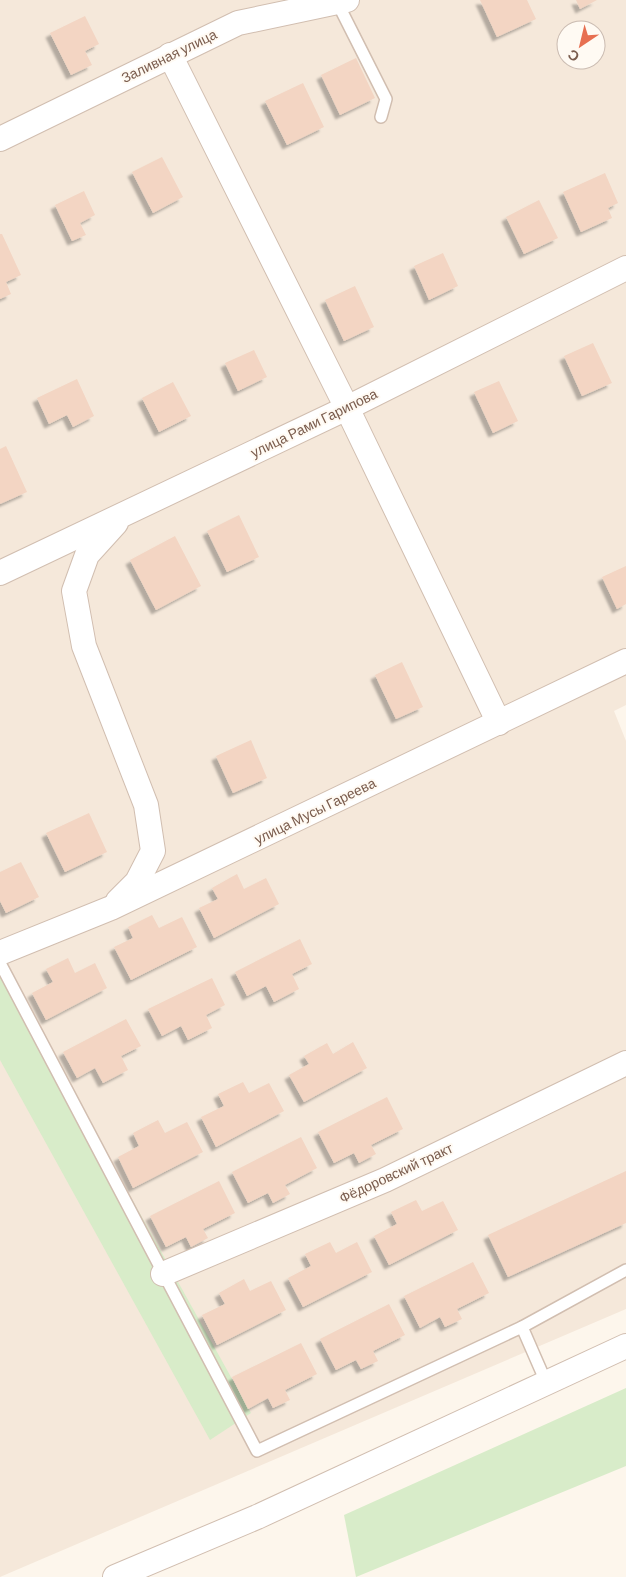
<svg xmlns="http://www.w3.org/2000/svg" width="626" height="1577" font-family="Barlow,sans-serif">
  <defs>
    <filter id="shadow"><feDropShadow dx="-4.5" dy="4.5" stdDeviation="1" flood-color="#0004"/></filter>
  </defs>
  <rect width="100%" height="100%" fill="#fdf6ec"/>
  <!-- residential -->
  <path fill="#f5e8da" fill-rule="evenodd" d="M0,0H626V705L614,711L626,741V1309L0,1577ZM566,30H596V60H566Z"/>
  <!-- green -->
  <g fill="#d8ecc9">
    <polygon points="0,962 251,1413 210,1440 0,1060"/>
    <polygon points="626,1388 626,1466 356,1577 344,1515"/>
  </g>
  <!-- building -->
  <g fill="#f3d5c3" filter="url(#shadow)">
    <polygon points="480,0 527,0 536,19 497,37"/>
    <polygon points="576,0 597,0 580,9"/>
    <polygon points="85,16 99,44 85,51 92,65 71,75 50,33"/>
    <polygon points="356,58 375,98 340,115 321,75"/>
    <polygon points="303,83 324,127 287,145 265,101"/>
    <polygon points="162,157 183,197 153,213 132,172"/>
    <polygon points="605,173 618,203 608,208 612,218 581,232 563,192"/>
    <polygon points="84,191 95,215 80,223 86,235 72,241 55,205"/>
    <polygon points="539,200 558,238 524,254 506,217"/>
    <polygon points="0,234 2,234 21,275 6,282 11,294 0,299"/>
    <polygon points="443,253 458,286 429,300 414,266"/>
    <polygon points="355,286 374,327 344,341 325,300"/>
    <polygon points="593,343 612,383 582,396 564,356"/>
    <polygon points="254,350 267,377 238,391 225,363"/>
    <polygon points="77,379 94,416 73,427 67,415 49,424 37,398"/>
    <polygon points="499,381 518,421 493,433 474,392"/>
    <polygon points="173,382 191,416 159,432 142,398"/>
    <polygon points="6,446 27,492 0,504 0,449"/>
    <polygon points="239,515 259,557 227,572 207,531"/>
    <polygon points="175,536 201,586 156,610 130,560"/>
    <polygon points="626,566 626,604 617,609 602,577"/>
    <polygon points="402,662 423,707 396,719 375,675"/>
    <polygon points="251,740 267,778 233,793 216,756"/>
    <polygon points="89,813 107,852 65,872 46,833"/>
    <polygon points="21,862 39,897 6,913 0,901 0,872"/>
    <polygon points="237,874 244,889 266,878 279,904 214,938 199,908 218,899 212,888"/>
    <polygon points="152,915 159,928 182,917 197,947 131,980 114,947 133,938 128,927"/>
    <polygon points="300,939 312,964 292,974 299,989 274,1002 266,986 247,996 235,972"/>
    <polygon points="68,958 75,973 95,963 107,988 46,1020 32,993 53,982 46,969"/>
    <polygon points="212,978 225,1005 206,1015 212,1028 188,1040 181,1026 162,1036 148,1009"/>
    <polygon points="126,1019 141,1046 121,1056 128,1070 103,1083 95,1068 77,1078 63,1052"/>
    <polygon points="353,1042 367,1068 304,1102 289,1075 309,1064 304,1056 327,1043 333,1054"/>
    <polygon points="243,1082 249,1093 269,1083 284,1111 216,1147 201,1117 224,1106 218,1094"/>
    <polygon points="387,1097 403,1129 371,1145 376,1154 359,1163 354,1153 334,1163 318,1132"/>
    <polygon points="158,1120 165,1133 187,1122 203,1152 133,1188 118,1157 139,1146 133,1133"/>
    <polygon points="301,1137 317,1168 285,1185 290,1194 273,1203 268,1193 248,1203 232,1172"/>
    <polygon points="626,1171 626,1223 508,1277 488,1235"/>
    <polygon points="219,1181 235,1213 203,1229 208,1238 191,1247 186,1237 166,1247 150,1216"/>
    <polygon points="416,1200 422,1211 443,1201 458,1230 389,1265 374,1236 397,1224 391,1212"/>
    <polygon points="330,1242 336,1253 357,1242 372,1272 303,1307 288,1278 311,1266 305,1254"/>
    <polygon points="473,1262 489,1293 457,1309 462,1319 445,1327 440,1317 420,1328 404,1296"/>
    <polygon points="244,1279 250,1291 271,1281 286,1310 217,1345 202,1315 225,1304 219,1293"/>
    <polygon points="389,1304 405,1335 373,1351 378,1361 361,1369 356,1360 336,1370 320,1339"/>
    <polygon points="301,1343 317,1374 285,1390 290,1400 273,1408 268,1398 248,1409 232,1377"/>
  </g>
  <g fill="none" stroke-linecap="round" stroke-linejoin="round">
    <defs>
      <g id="service">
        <polyline points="338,4 386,99 381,117"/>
        <polyline points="0,963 257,1451 522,1327 546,1382"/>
        <polyline points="522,1327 626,1270"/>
      </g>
      <g id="minor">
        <polyline points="170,55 347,408 499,723"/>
        <polyline points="0,139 238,23 347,0"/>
        <polyline points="116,523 87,555 74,591 84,646 146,805 153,851 137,882 118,901"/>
        <polyline points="0,573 347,408 626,268"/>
        <polyline points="0,953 111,908 626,661"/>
        <polyline points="163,1274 385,1180 626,1063"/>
        <polyline points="115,1577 257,1517 626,1346"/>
      </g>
    </defs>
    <!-- service casing -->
    <use href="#service" stroke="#d1beb0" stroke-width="14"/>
    <!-- minor casing -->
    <use href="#minor" stroke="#d1beb0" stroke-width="26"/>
    <!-- service -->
    <use href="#service" stroke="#fff" stroke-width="11"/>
    <!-- minor -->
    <use href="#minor" stroke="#fff" stroke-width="24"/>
  </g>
  <g text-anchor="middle" stroke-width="4" stroke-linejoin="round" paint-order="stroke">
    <!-- street labels -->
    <g font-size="14" fill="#7a5c4d" stroke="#fffaf3">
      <text transform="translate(169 56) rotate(-26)" y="5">Заливная улица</text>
      <text transform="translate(314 423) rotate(-26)" y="5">улица Рами Гарипова</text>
      <text transform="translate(315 811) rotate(-26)" y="5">улица Мусы Гареева</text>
      <text transform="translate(396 1173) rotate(-25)" y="5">Фёдоровский тракт</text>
    </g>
  </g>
  <!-- north arrow -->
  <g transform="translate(581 45) rotate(215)"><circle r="24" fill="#fffaf3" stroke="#cabbb1"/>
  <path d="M0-4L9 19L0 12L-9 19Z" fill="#e76f51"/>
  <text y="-8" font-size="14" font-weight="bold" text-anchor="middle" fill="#7a5c4d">С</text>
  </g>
</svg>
